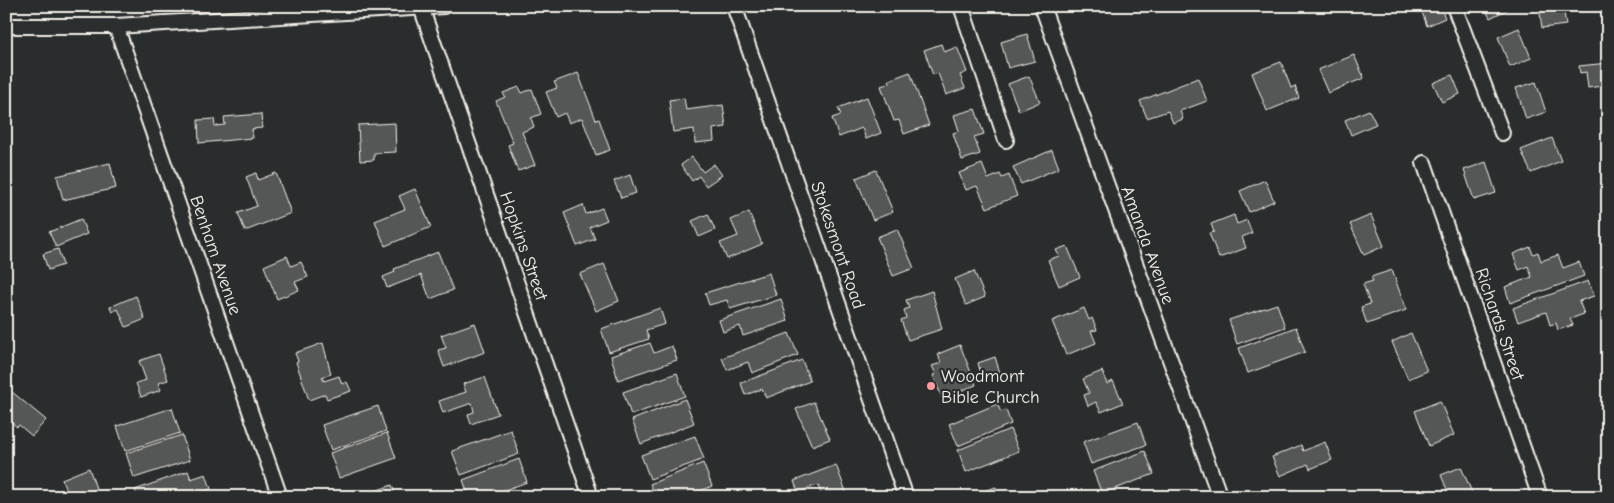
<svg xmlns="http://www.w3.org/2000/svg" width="1614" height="503" font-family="'Comic Neue',sans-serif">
  <rect width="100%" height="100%" fill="#2a2d2e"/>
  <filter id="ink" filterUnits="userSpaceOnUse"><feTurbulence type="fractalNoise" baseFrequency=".02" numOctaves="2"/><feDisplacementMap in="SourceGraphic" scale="10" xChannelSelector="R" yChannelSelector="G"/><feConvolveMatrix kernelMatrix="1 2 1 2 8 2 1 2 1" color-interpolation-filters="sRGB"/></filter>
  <g filter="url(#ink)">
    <!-- building -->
    <g fill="#555756" stroke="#f4f1e8">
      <polygon points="1437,6 1440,6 1445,18 1427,26 1422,12"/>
      <polygon points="1484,6 1514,6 1490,18"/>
      <polygon points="1539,6 1563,6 1566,25 1542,28"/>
      <polygon points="1519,28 1531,58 1510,67 1498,37"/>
      <polygon points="1027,34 1035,61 1008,68 1001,42"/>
      <polygon points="941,44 944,52 957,47 967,72 960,75 965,88 946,95 938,73 933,75 924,50"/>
      <polygon points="1354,55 1364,78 1328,93 1318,70"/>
      <polygon points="1281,62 1291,88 1295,86 1299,98 1267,111 1252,73"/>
      <polygon points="1608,63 1608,85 1588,88 1586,72 1580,73 1579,66"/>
      <polygon points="910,72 929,125 904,134 899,120 894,121 881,86 890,83 889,80"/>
      <polygon points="578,73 596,120 599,119 610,150 596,155 582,118 569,123 565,113 556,117 546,92 557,88 554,82"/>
      <polygon points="1452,75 1460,94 1442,102 1433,83"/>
      <polygon points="1029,76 1040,102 1019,111 1008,84"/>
      <polygon points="1198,78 1207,101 1180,111 1183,119 1173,123 1168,111 1147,118 1140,101"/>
      <polygon points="1536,82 1546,112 1526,119 1516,88"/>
      <polygon points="519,87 522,93 532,89 541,114 531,118 534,127 522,132 535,165 518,171 508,145 513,143 496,101 505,97 503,93"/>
      <polygon points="867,97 881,133 866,139 862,128 839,137 832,118 841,115 838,108"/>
      <polygon points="684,98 686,110 723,105 726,127 713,129 714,141 695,143 694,129 673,132 669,100"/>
      <polygon points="975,109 984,134 974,137 980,154 962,160 953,133 959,131 954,115"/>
      <polygon points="1369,110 1376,124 1351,135 1345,120"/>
      <polygon points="261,114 262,128 252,129 253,138 199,143 198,120 214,119 215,126 225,125 224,117"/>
      <polygon points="395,123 396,152 374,153 374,160 360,161 358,125"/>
      <polygon points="1552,138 1561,161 1531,173 1521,150"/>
      <polygon points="1052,150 1059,168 1021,184 1013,167"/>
      <polygon points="692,157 703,172 714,164 722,175 706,186 699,176 692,181 681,165"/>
      <polygon points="1486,162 1496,193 1474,200 1464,170"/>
      <polygon points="110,163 116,188 63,200 57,176"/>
      <polygon points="982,164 988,179 1000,174 1002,178 1009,175 1017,196 987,208 977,186 966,190 959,173"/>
      <polygon points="876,170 893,212 873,220 856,178"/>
      <polygon points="256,173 258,180 276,173 291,213 245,231 238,213 257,206 246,177"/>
      <polygon points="630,175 636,193 621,198 614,181"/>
      <polygon points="1265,180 1274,201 1249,212 1240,191"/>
      <polygon points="415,189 431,227 385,246 375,221 405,209 399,196"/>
      <polygon points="583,205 586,214 602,208 607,220 590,227 595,239 577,246 564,213"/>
      <polygon points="749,212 762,244 727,259 720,243 738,236 731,220"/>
      <polygon points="708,214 715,230 699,237 692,221"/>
      <polygon points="1234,215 1237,224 1247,220 1252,233 1242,237 1246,248 1219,258 1209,233 1214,232 1211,224"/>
      <polygon points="1371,215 1384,246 1364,255 1350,224"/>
      <polygon points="81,219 87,234 56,247 49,232"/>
      <polygon points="897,229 914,268 893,276 877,237"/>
      <polygon points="1067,246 1080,277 1059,286 1048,260 1059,256 1056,250"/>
      <polygon points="1530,247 1533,254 1538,252 1541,261 1558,255 1563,268 1579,262 1584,276 1510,303 1505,287 1532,277 1528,266 1519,270 1513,254"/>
      <polygon points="58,249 63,265 48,270 43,254"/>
      <polygon points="438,252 453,290 430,299 421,275 387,288 383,277 395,272 394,269"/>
      <polygon points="287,256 291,266 301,262 308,277 295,282 299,290 277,299 264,266"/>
      <polygon points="604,264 619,301 596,311 580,274"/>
      <polygon points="1392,270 1406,310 1367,324 1361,307 1370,304 1363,284 1373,281 1371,277"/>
      <polygon points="974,271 985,297 966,305 955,279"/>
      <polygon points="769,273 776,295 730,309 727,300 709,305 705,293"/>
      <polygon points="1588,281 1594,296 1579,301 1584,314 1570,319 1573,325 1558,330 1556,323 1550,325 1546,312 1518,322 1513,308"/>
      <polygon points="932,291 942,329 908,340 901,320 906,318 904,310 909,308 906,300"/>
      <polygon points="136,296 145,319 126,327 118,309 112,312 110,307"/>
      <polygon points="781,299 788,321 743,336 740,326 723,332 719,320"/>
      <polygon points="1277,304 1285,327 1237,344 1229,320"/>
      <polygon points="660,308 665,324 646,330 649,339 609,352 601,329"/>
      <polygon points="1084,308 1089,320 1092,318 1097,330 1091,331 1096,343 1066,355 1052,321"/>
      <polygon points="475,323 485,352 444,367 438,350 446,348 441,335"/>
      <polygon points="1296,327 1305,352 1248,373 1239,348"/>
      <polygon points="789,333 798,355 752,373 748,362 727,370 722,358"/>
      <polygon points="1411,333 1427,371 1408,379 1392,342"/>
      <polygon points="323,343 331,374 322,377 324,381 339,376 342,384 347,382 351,391 327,399 325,394 309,400 296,362 298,361 295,353"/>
      <polygon points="650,343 654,353 672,346 677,360 618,380 611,356"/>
      <polygon points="960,345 976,385 942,398 933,375 936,374 932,366 941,363 938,354"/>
      <polygon points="159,354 168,380 158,383 161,390 141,397 136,383 146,380 139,361"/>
      <polygon points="995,357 1000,373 982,378 978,363"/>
      <polygon points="802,360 810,381 766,398 762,389 745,395 741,383"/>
      <polygon points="1102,371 1107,384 1113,381 1123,403 1101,412 1096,402 1088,406 1084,395 1089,393 1083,379"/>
      <polygon points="677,373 685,396 631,415 623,392"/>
      <polygon points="485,377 498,414 471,424 468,414 474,412 472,403 443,413 439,401 466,392 463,384"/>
      <polygon points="6,387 46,420 32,436 19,425 17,427 6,418"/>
      <polygon points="685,399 694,423 641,444 632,420"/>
      <polygon points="1440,401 1454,435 1429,446 1415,411"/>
      <polygon points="814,402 830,439 812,446 796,409"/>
      <polygon points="997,404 1001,412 1006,410 1011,424 958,446 949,424"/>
      <polygon points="378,406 386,431 331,450 322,425"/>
      <polygon points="172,408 180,433 125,451 117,426"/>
      <polygon points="1138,422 1146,445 1091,464 1083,442"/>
      <polygon points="1010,429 1019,451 966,472 958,450"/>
      <polygon points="511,430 519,454 461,475 452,451"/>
      <polygon points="387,433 396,458 339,478 330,453"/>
      <polygon points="182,435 190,460 134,478 126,453"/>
      <polygon points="695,436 704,459 650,479 641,455"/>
      <polygon points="1325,442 1332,460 1310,469 1308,464 1280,476 1272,457 1301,445 1303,451"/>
      <polygon points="1145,451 1154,474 1102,494 1093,471"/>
      <polygon points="519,459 527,482 485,497 469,497 463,480"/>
      <polygon points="703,463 712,486 686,497 656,497 650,484"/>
      <polygon points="836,465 848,497 822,497 818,485 798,492 794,481"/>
      <polygon points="1461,467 1474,497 1450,497 1441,475"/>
      <polygon points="89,468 99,497 68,497 62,479"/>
      <polygon points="188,471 191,479 206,474 211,489 190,497 138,497 135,490"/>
      <polygon points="392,485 396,497 358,497"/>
      <polygon points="996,487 998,497 979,497 977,493"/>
      <polygon points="1157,490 1159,497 1137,497"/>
    </g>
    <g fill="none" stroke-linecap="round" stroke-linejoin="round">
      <defs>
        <g id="street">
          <polyline points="734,6 906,497"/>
          <polyline points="961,6 1006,140"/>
          <polyline points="1042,6 1220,497"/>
          <polyline points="1454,6 1502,133"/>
          <polyline points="421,7 591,497"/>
          <polyline points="6,26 116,26 444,6"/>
          <polyline points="116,26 280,497"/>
          <polyline points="1424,163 1540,497"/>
        </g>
      </defs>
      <!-- street casing -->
      <use href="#street" stroke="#f4f1e8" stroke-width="18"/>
      <!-- street -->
      <use href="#street" stroke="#2a2d2e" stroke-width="14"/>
    </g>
  </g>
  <!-- markers -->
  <circle fill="#ff9aa2" stroke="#2a2d2e" stroke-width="2" cx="931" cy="386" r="5"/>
  <g text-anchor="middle" stroke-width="4.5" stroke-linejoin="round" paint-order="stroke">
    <!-- street labels -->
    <g font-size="18" fill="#f4f1e8" stroke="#2a2d2e">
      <text transform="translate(838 245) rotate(71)" y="6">Stokesmont Road</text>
      <text transform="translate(1148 245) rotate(70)" y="6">Amanda Avenue</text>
      <text transform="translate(524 246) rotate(71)" y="6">Hopkins Street</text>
      <text transform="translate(216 255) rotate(71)" y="6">Benham Avenue</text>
      <text transform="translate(1500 324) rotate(71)" y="6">Richards Street</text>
    </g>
    <!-- poi labels -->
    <g font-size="18" fill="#f4f1e8" stroke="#2a2d2e" text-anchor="start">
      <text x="941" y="382">Woodmont<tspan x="941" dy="21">Bible Church</tspan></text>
    </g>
  </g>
  <!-- margin -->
  <rect width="1614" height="503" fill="none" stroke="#2a2d2e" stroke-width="25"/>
  <rect x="12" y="12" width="1589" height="478" fill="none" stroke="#f4f1e8" stroke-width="2" filter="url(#ink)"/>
</svg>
